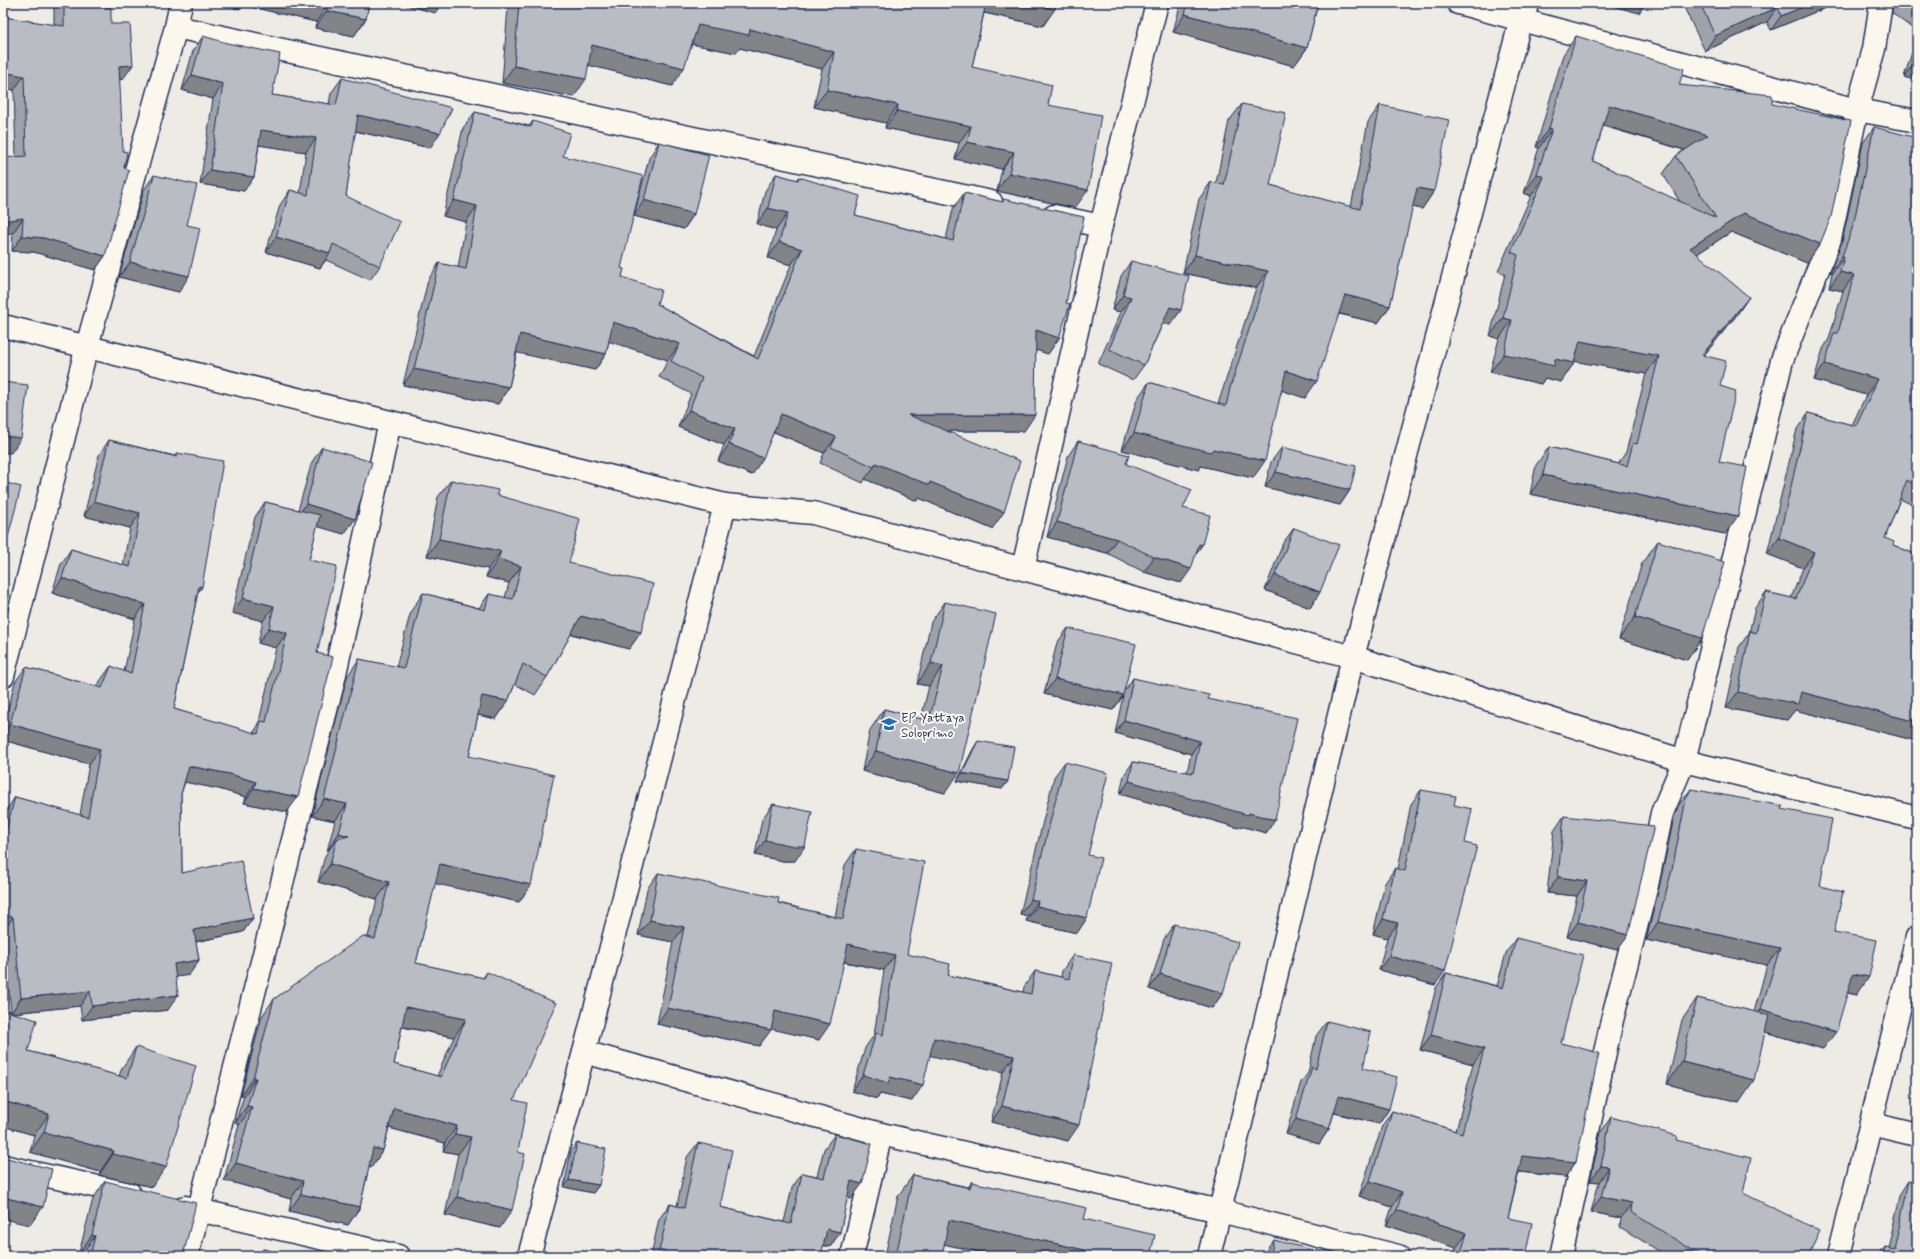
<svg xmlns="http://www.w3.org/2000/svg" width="1920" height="1259" font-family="Mynerve,sans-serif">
  <rect width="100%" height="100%" fill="#eeebe4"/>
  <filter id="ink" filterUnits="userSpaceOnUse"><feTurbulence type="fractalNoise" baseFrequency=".025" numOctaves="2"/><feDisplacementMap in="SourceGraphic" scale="8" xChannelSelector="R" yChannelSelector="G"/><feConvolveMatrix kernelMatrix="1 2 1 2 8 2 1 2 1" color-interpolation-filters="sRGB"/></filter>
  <g filter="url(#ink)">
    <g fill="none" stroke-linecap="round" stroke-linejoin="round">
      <defs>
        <g id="minor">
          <polyline points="1458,3 1857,110 1917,121"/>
          <polyline points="176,27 991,202"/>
          <polyline points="1054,216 1101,226"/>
          <polyline points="3,326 725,505 813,513 1353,657 1684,761 1917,818"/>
          <polyline points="1023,568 1101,226 1157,3"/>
          <polyline points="3,676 87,346 176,27 181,3"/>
          <polyline points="584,1052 881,1134 1220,1211 1398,1256"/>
          <polyline points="1871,1124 1917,1135"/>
          <polyline points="3,1166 130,1194"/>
          <polyline points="185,1207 398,1256"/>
          <polyline points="187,1256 333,683 390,422"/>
          <polyline points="529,1256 584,1052 725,505"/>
          <polyline points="852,1256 881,1134"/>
          <polyline points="1209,1256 1353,657 1521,19 1528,3"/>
          <polyline points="1561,1256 1612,1020 1647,885 1662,813 1684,761 1782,360 1830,239 1857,110 1874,49 1881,3"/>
          <polyline points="1838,1256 1917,937"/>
        </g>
      </defs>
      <!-- minor casing -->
      <use href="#minor" stroke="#1b2f5e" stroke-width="25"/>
      <!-- minor -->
      <use href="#minor" stroke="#fbf7ec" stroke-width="22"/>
    </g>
    <!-- wall -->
    <g fill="#9fa2a8" stroke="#1b2f5e" fill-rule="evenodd">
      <polygon points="57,3 94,3 111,24 123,79 119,80 105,256 95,270 34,252 12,251 16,157 14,90 3,88 3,17 54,25 54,8"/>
      <polygon points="214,3 369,3 366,19 354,36 315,28 316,22 243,5 241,9 214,4"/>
      <polygon points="486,3 1057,3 1043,26 984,13 972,67 1048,105 1075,208 997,191 1002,169 955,159 959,143 885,128 886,123 814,107 822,69 740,48 736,53 692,44 672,86 589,65 574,97 502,83 508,7"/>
      <polygon points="1181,3 1318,3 1307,48 1294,66 1173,32"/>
      <polygon points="1682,3 1829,3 1825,8 1771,30 1767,22 1705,51"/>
      <polygon points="1893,3 1917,3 1917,32 1892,13"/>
      <polygon points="203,36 272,95 329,104 331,93 342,78 430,148 355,131 346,196 380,266 370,280 326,260 320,268 266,252 280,205 290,190 300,193 306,152 259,145 254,177 244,191 200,184 213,99 182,90 193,51"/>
      <path d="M1576,36L1679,85L1772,104L1820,244L1807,263L1731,232L1697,254L1736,316L1703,356L1720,386L1719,462L1725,534L1530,494L1536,465L1549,447L1619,464L1620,461L1626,452L1646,374L1575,361L1561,382L1545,378L1541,384L1490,372L1499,339L1490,336L1505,274L1498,271L1531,196L1524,193L1539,148L1536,147L1563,55ZM1603,126L1684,150L1676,156L1663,174L1680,202L1593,161Z"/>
      <polygon points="1917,37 1917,81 1904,77"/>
      <polygon points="1242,104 1270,185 1351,207 1368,122 1380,105 1434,191 1422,209 1412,207 1390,306 1378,323 1339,314 1305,398 1282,390 1253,478 1201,466 1199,470 1122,450 1137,399 1149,382 1218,404 1256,288 1183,273 1199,199 1211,182 1216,183 1229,121"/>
      <polygon points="475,112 529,126 533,121 563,156 621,268 622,277 657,304 754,356 791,265 768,258 776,230 757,224 765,191 776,174 797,180 799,177 855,215 946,239 953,209 964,193 1002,202 1003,199 1066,303 1059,338 1048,354 1036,350 1024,431 948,431 992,529 919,498 917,501 865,479 863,483 820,463 824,453 774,432 752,475 718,461 724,445 678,427 691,394 659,377 668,360 609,341 606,354 595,370 517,352 509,387 498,404 403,385 428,280 439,263 458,268 466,222 443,216 463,128"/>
      <polygon points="1874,127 1911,436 1917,439 1917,507 1900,499 1885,538 1893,545 1917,555 1917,741 1795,710 1787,720 1726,708 1739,647 1749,633 1755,608 1766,592 1791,598 1803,568 1767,554 1797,429 1808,413 1852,425 1866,395 1814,380 1823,349 1829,339 1843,291 1829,288 1832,273 1830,272 1842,242 1863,143"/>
      <polygon points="659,142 694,214 684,229 634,216 649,158"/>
      <polygon points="154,175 187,225 179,292 119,277 144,190"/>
      <polygon points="1131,261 1181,310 1170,325 1163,323 1144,365 1133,380 1098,364 1121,312 1112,310 1121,276"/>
      <polygon points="109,440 175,456 177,453 198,592 174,709 253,733 258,726 276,648 258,643 263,621 232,613 255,517 265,502 298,510 312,462 322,447 355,519 344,534 317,526 309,560 317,653 287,812 244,803 246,797 219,789 185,782 181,794 182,873 253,918 243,932 196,942 199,960 189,975 176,977 168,1010 82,1020 80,1006 13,1013 28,1051 119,1076 122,1068 136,1047 152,1187 99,1175 100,1172 30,1152 34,1135 3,1126 3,1010 11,1012 3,932 3,819 5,812 15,797 80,815 89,764 3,740 3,728 15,682 26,667 98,687 100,681 111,666 124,672 135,619 52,593 61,564 71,549 123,565 130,528 84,516 99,455"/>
      <polygon points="1078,441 1126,464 1183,508 1202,545 1196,553 1181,583 1144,572 1107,553 1047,537 1068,456"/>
      <polygon points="1282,447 1350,490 1340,505 1265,487 1271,462"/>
      <path d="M451,480L497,495L641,632L629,649L571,634L547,677L535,695L515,684L508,701L496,719L478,715L469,756L531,885L519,902L435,883L416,963L483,978L487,972L514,1100L500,1228L445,1215L458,1154L443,1151L445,1143L389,1128L383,1150L371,1168L369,1167L360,1207L348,1225L289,1211L291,1199L224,1180L239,1125L235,1123L244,1096L241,1095L262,1016L274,999L368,937L377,899L318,882L325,856L328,851H327L335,821L312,816L347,677L359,659L396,667L411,611L423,593L479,608L489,594L505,598L509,583L486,577L488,569L427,556L438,497ZM402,1027L454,1037L437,1076L394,1064Z"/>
      <polygon points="1294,528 1320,592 1310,608 1265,590 1283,543"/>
      <polygon points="1658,541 1702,638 1687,660 1619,639 1642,563"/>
      <polygon points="945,602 945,793 862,771 870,730 884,709 921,719 929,686 917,684 931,622"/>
      <polygon points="1068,628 1125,690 1133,678 1208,699 1275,820 1266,833 1241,826 1239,828 1120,794 1124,775 1133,762 1187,772 1191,754 1115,733 1123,696 1113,710 1044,694 1057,643"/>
      <polygon points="978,741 1008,781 1002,789 957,781 973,749"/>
      <polygon points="1065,762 1088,855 1087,918 1077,933 1026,921 1028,916 1020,914 1054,777"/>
      <polygon points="1691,789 1782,809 1820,886 1834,932 1857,995 1847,993 1823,1049 1765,1032 1739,1102 1667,1084 1682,1020 1697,998 1754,1012 1767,965 1646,940 1659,888 1674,817 1678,806"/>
      <polygon points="1421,790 1454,805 1435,985 1379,970 1387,938 1373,934 1385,883 1395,868 1398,869 1411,804"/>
      <polygon points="773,804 795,861 783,861 755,855 762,819"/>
      <polygon points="1564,816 1617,950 1567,937 1577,896 1547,893 1554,831"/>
      <polygon points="856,849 907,954 948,975 1023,992 1024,987 1035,971 1061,977 1062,971 1073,955 1068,1141 991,1122 1003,1072 930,1055 912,1101 880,1094 877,1099 852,1091 865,1048 874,1035 884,970 844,962 819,1040 771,1028 759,1046 657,1024 673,942 638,935 647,889 658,873 835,917 845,865"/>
      <polygon points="1174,924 1223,993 1212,1008 1149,989 1164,939"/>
      <polygon points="1516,938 1561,1043 1576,1162 1565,1177 1519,1172 1508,1218 1525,1256 1454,1256 1456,1248 1386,1225 1392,1207 1359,1196 1382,1126 1392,1111 1456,1131 1473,1064 1420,1050 1436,988 1446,973 1497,986 1506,953"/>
      <polygon points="1327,1021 1363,1068 1389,1109 1379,1124 1334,1113 1329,1129 1319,1144 1286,1134 1301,1082 1308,1073 1316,1036"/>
      <polygon points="1611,1117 1676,1140 1743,1193 1808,1256 1667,1256 1620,1227 1621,1218 1591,1212 1599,1182 1590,1181 1601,1132"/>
      <polygon points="835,1134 851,1199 847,1198 840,1232 830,1247 823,1245 821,1256 651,1256 659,1219 670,1204 677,1206 687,1157 698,1143 720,1207 784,1222 792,1188 802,1173 817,1176 824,1149"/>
      <polygon points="577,1143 599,1185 593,1193 564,1187 571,1151"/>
      <polygon points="913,1175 968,1187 972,1182 1084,1219 1150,1256 999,1256 944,1244 942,1256 885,1256 898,1196"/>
      <polygon points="105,1181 183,1256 82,1256 82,1254 79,1253 93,1199"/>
      <polygon points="1909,1181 1917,1256 1877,1256 1884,1246 1888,1247 1900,1195"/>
      <polygon points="1274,1240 1316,1256 1264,1256 1265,1252"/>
      <polygon points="263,1249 291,1256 258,1256"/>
    </g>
    <!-- shaded-wall -->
    <g fill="#828488" stroke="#1b2f5e">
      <polygon points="214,3 322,3 328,5 316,22 243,5 241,9 214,4"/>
      <polygon points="398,3 442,3 435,13"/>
      <polygon points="486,3 511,3 508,7"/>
      <polygon points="981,3 1029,3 1055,9 1043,26 976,11"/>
      <polygon points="1600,3 1646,3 1639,13"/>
      <polygon points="1812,3 1829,3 1825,8 1771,30 1781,16"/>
      <polygon points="1778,7 1767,22 1705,51 1715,36"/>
      <polygon points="327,11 366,19 354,36 315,28"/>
      <polygon points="1185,14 1307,48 1294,66 1173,32"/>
      <polygon points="698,25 750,29 834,52 822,69 740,48 736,53 686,43"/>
      <polygon points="592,45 684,68 672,86 580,63"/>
      <polygon points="1916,60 1917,60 1917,81 1904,77"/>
      <polygon points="133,65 123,79 109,80 119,66"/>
      <polygon points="514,66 586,79 574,97 502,83"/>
      <polygon points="3,72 24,76 14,90 3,88"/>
      <polygon points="192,75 223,84 213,99 182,90"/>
      <polygon points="827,90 898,105 886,123 814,107"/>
      <polygon points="1609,105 1708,135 1695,153 1596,123"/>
      <polygon points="897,111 971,126 959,143 885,128"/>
      <polygon points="358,115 440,133 430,148 347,129"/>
      <polygon points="1549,128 1552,129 1539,148 1536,147"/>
      <polygon points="261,130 316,138 306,152 251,144"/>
      <polygon points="967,142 1014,152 1002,169 955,159"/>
      <polygon points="210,170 254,177 244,191 200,184"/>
      <polygon points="1009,173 1088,190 1075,208 997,191"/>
      <polygon points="1537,174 1544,177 1531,196 1524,193"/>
      <polygon points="1417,188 1434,191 1422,209 1404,205"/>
      <polygon points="454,200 477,206 466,222 443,216"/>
      <polygon points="644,200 694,214 684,229 634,216"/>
      <polygon points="768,208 788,213 776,230 757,224"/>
      <polygon points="1744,213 1820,244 1807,263 1731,232 1677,267 1690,248"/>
      <polygon points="23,218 13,233 3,234 3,221"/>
      <polygon points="22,236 44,238 105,256 95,270 34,252 12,251"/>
      <polygon points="276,237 330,253 320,268 266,252"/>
      <polygon points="779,242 802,249 791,265 768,258"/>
      <polygon points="1195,255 1268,271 1256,288 1183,273"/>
      <polygon points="1842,256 1844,257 1832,273 1830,272"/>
      <polygon points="130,262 189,276 179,292 119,277"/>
      <polygon points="1840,272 1854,275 1843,291 1829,288"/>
      <polygon points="1123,295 1131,297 1121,312 1112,310"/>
      <polygon points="1345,295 1390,306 1378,323 1333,312"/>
      <polygon points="1749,297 1736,316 1689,374 1702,355"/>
      <polygon points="1170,307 1181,310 1170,325 1159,322"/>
      <polygon points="1503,318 1512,320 1499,339 1490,336"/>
      <polygon points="613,322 680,344 668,360 601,339"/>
      <polygon points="1036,330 1059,338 1048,354 1024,346"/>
      <polygon points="520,334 606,354 595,370 509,351"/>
      <polygon points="1580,341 1659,356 1646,374 1567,360"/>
      <polygon points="1504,354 1555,359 1574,363 1561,382 1545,378 1541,384 1490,372"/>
      <polygon points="1825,364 1878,379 1866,395 1814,380"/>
      <polygon points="414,369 509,387 498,404 403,385"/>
      <polygon points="1286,371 1317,381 1305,398 1274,388"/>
      <polygon points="689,410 735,429 724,445 678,427"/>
      <polygon points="781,414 836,437 824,453 770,430"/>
      <polygon points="908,415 1035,415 1024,431 896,431"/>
      <polygon points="1134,433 1213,449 1265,461 1253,478 1201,466 1199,470 1122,450"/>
      <polygon points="3,436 21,438 11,453 3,453"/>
      <polygon points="729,444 763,458 752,475 718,461"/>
      <polygon points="876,463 930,482 1004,512 992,529 919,498 917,501 865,479 874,467"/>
      <polygon points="1276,472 1350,490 1340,505 1265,487"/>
      <polygon points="1543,475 1738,516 1725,534 1530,494"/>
      <polygon points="94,501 140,513 130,528 84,516"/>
      <polygon points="306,504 355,519 344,534 295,520"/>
      <polygon points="1057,522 1117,539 1107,553 1047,537"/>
      <polygon points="1779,538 1814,552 1803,568 1767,554"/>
      <polygon points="439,539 501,551 488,569 427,556"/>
      <polygon points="1199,544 1202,545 1192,559"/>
      <polygon points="1154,557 1191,569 1181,583 1144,572"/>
      <polygon points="498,559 521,566 509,583 486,577"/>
      <polygon points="1275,575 1320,592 1310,608 1265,590"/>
      <polygon points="62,578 145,604 135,619 52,593"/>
      <polygon points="199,586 202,587 191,602"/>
      <polygon points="243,598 274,606 263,621 232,613"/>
      <polygon points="581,616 641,632 629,649 569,633"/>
      <polygon points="1635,617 1702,638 1687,660 1619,639"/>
      <polygon points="269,628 287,633 276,648 258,643"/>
      <polygon points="931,663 943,666 929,686 917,684"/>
      <polygon points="1055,679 1123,695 1113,710 1044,694"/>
      <polygon points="1738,692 1801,692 1917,722 1917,741 1795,710 1787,720 1726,708"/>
      <polygon points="482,696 508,701 496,719 470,713"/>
      <polygon points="1124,720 1200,741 1191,754 1115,733"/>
      <polygon points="10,724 100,749 89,764 3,740 3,735"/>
      <polygon points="876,751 959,773 945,793 862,771"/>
      <polygon points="189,766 230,774 256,782 246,797 219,789 179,781"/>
      <polygon points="962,773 1008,781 1002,789 957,781"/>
      <polygon points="1129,781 1249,813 1275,820 1266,833 1241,826 1239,828 1120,794"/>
      <polygon points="254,788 298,797 287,812 244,803"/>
      <polygon points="324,799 347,804 335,821 312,816"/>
      <polygon points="339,833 349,836 337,839 328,851 327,851"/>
      <polygon points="765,840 805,846 795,861 783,861 755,855"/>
      <polygon points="330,864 389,882 377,899 318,882"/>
      <polygon points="440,864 531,885 519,902 428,882"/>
      <polygon points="1558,877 1587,881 1577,896 1547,893"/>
      <polygon points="1031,899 1038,901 1028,916 1020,914"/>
      <polygon points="1037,906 1087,918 1077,933 1026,921"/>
      <polygon points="3,915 13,917 3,932"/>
      <polygon points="253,918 243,932 184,944 194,930"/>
      <polygon points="1383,919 1398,923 1387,938 1373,934"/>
      <polygon points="650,920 684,927 673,942 638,935"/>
      <polygon points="1578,922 1628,935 1617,950 1567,937"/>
      <polygon points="1658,922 1780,948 1767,965 1646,940"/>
      <polygon points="848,944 895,955 884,970 837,960"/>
      <polygon points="1389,956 1445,971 1435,985 1379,970"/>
      <polygon points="199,960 189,975 164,979 174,964"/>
      <polygon points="1160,974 1223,993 1212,1008 1149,989"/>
      <polygon points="1853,974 1869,977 1857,995 1840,991"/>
      <polygon points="90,991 80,1006 11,1013 21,998"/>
      <polygon points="178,995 168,1010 82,1020 92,1006"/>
      <polygon points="406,1007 466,1019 454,1037 394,1025"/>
      <polygon points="668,1008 771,1030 759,1046 657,1024"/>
      <polygon points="1761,1009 1836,1032 1823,1049 1749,1027"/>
      <polygon points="775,1011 830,1024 819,1040 763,1027"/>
      <polygon points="1431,1035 1484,1049 1473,1064 1420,1050"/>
      <polygon points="934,1038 1014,1056 1003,1072 923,1054"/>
      <polygon points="1682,1062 1754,1080 1739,1102 1667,1084"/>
      <polygon points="863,1075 890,1077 923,1085 912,1101 880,1094 877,1099 852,1091"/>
      <polygon points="253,1078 256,1078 244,1096 241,1095"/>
      <polygon points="1339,1096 1389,1109 1379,1124 1329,1111"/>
      <polygon points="3,1101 49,1114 34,1135 3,1126"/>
      <polygon points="247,1106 252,1107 239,1125 235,1123"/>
      <polygon points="1002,1106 1079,1125 1068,1141 991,1122"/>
      <polygon points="394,1108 457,1126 445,1143 382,1126"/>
      <polygon points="1296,1119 1329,1129 1319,1144 1286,1134"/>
      <polygon points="44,1132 114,1151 100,1172 30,1152"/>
      <polygon points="455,1134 471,1137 458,1154 443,1151"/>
      <polygon points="373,1148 383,1150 371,1168 361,1165"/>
      <polygon points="113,1154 166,1167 152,1187 99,1175"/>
      <polygon points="1522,1156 1576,1162 1565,1177 1512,1171"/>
      <polygon points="236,1163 303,1181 291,1199 224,1180"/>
      <polygon points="1601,1166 1609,1167 1599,1182 1590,1181"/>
      <polygon points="569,1180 599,1185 593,1193 564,1187"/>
      <polygon points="851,1181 862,1184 851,1199 840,1196"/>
      <polygon points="1370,1181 1402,1192 1392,1207 1359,1196"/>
      <polygon points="301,1194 360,1207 348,1225 289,1211"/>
      <polygon points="3,1197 43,1207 30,1225 3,1219"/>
      <polygon points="457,1197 512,1210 500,1228 445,1215"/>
      <polygon points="1601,1197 1632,1203 1621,1218 1591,1212"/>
      <polygon points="1397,1210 1467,1233 1456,1248 1386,1225"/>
      <polygon points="949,1220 1085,1250 1081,1256 999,1256 934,1242"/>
      <polygon points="827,1229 840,1232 830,1247 817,1244"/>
      <polygon points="92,1235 95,1236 82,1254 79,1253"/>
      <polygon points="164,1254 173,1256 162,1256"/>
    </g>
    <!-- building -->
    <g fill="#b9bcc3" stroke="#1b2f5e" fill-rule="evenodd">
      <polygon points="64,3 94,3 111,8 111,24 130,24 133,65 119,66 123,151 127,152 124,168 129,170 105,256 44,238 22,236 23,218 3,221 3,158 26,156 24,76 3,72 3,17 64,26"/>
      <polygon points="322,3 369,3 366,19 327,11 328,5"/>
      <polygon points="519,3 986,3 972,67 1052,85 1048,105 1101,115 1088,190 1009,173 1014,152 967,142 971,126 897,111 898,105 827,90 834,52 750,29 749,35 698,25 684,68 592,45 586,79 514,66"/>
      <polygon points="1029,3 1057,3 1055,9"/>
      <polygon points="1188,3 1318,3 1307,48 1185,14"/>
      <polygon points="1700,3 1812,3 1781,16 1778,7 1715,36"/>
      <polygon points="1913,3 1917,3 1917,6"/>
      <polygon points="203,36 227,43 280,54 272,95 336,105 342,78 452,108 440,133 358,115 346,196 400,222 380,266 333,244 330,253 276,237 290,190 308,195 316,138 261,130 254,177 210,170 223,84 192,75"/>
      <path d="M1576,36L1684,69L1679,85L1772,95V104L1851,121L1831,217L1820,244L1744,213L1690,248L1749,297L1702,355L1726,361L1720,386L1736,391L1719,462L1747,467L1738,516L1543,475L1549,447L1627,466L1633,443L1637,444L1659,356L1580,341L1574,363L1555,359L1554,366L1504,354L1512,320L1503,318L1518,255L1511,252L1544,177L1537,174L1552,129L1549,128ZM1609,105L1708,135L1676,156L1716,218L1593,161Z"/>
      <polygon points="1242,104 1286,113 1270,185 1360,209 1380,105 1449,120 1434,191 1417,188 1390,306 1345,295 1317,381 1286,371 1265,461 1213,449 1211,452 1134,433 1149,382 1226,406 1230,388 1268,271 1195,255 1211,182 1224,185"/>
      <polygon points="475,112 531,127 533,121 570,133 563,156 643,176 621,268 624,269 622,277 661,290 657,304 758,359 802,249 779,242 788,213 768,208 776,174 798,180 799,177 860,196 855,215 953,241 964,193 1003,202 1003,199 1084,217 1066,303 1070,304 1059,338 1036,330 1035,415 908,415 1020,461 1004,512 930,482 929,485 876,463 874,467 831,447 836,437 781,414 763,458 729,444 735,429 689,410 702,378 671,361 680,344 613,322 606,354 520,334 509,387 414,369 439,263 466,269 477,206 454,200"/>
      <polygon points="1874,127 1917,138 1917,426 1911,436 1917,439 1917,486 1907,480 1885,538 1894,542 1893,545 1917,555 1917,722 1801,692 1798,704 1738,692 1750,631 1756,633 1766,592 1796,599 1814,552 1779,538 1808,413 1856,426 1878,379 1825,364 1834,333 1838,333 1854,275 1840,272 1844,257 1842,256 1853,226"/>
      <polygon points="659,142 709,155 694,214 644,200"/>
      <polygon points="154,175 197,185 187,225 200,228 189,276 130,262"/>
      <polygon points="1131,261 1189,276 1181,310 1170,307 1144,365 1109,349 1131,297 1123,295"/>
      <polygon points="3,382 28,385 21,438 3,436"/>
      <polygon points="109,440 177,457 177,453 223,461 202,587 199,586 174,709 258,734 261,721 266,722 287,633 269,628 274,606 243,598 265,502 320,515 309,560 337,566 317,653 333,657 298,797 254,788 256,782 230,774 189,766 181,794 182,873 241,860 253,918 194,930 199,960 174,964 178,995 92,1006 90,991 21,998 13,917 3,915 3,842 15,797 88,817 100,749 10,724 26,667 102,688 111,666 131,674 145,604 62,578 71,549 130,567 140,513 94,501"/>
      <polygon points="1078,441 1129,455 1126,464 1192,490 1183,508 1210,515 1202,545 1199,544 1191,569 1154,557 1117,539 1057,522"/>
      <polygon points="322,447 372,462 355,519 306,504"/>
      <polygon points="1282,447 1356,466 1350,490 1276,472"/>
      <path d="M451,480L498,490L497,495L580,519L569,563L653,584L641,632L581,616L547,677L523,664L508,701L482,696L469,756L554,775L531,885L440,864L416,963L484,978L487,972L556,1003L514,1100L527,1103L518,1152L525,1154L512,1210L457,1197L471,1137L455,1134L457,1126L394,1108L383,1150L373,1148L360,1207L301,1194L303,1181L236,1163L252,1107L247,1106L256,1078H253L274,999L363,936L375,939L389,882L330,864L337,839L349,836L339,833L347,804L324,799L359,659L404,668L423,593L485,610L489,594L513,599L521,566L498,559L501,551L439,539ZM406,1007L466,1019L441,1077L394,1064Z"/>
      <polygon points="3,482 21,487 4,552 3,552"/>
      <polygon points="1294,528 1339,545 1320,592 1275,575"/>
      <polygon points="1658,541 1725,562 1702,638 1635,617"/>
      <polygon points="945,602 996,614 959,773 876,751 884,709 929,721 943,666 931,663"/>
      <polygon points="1068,628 1136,644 1123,695 1055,679"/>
      <polygon points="1133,678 1209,695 1208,699 1297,718 1275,820 1249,813 1248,815 1129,781 1133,762 1193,773 1200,741 1124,720"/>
      <polygon points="978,741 1014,747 1008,781 962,773"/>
      <polygon points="1065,762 1108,773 1088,855 1101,858 1087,918 1037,906 1038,901 1031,899"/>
      <polygon points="1691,789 1783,806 1782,809 1832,819 1820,886 1843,892 1834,932 1877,940 1869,977 1853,974 1836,1032 1761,1009 1780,948 1658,922 1672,870 1686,799"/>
      <polygon points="1421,790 1456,796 1454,805 1472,809 1465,843 1477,846 1445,971 1389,956 1398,923 1383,919 1395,868 1405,871"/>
      <polygon points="773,804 812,812 805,846 794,846 765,840"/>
      <polygon points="1564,816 1654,826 1628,935 1578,922 1587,881 1558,877"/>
      <polygon points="856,849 924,862 907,954 950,964 948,975 1031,994 1035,971 1069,979 1073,955 1112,963 1079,1125 1002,1106 1014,1056 934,1038 923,1085 890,1077 888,1083 863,1075 876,1033 883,1035 895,955 848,944 830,1024 775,1011 771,1030 668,1008 684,927 650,920 658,873 779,898 778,903 843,919"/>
      <polygon points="1174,924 1238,942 1223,993 1160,974"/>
      <polygon points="1516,938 1583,955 1561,1043 1599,1053 1576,1162 1522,1156 1508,1218 1532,1223 1525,1256 1460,1256 1467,1233 1397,1210 1402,1192 1370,1181 1392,1111 1462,1133 1484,1049 1431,1035 1446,973 1503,988"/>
      <polygon points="1697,998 1769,1015 1754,1080 1682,1062"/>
      <polygon points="3,1010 37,1020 28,1051 127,1078 136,1047 196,1066 166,1167 113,1154 114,1151 44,1132 49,1114 3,1101"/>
      <polygon points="1327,1021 1371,1032 1363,1068 1397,1077 1389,1109 1339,1096 1329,1129 1296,1119 1312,1067 1316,1069"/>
      <polygon points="1611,1117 1677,1136 1676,1140 1751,1158 1743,1193 1820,1231 1808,1256 1702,1256 1631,1212 1632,1203 1601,1197 1609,1167 1601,1166"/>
      <polygon points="835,1134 872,1144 862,1184 851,1181 840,1232 827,1229 821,1256 658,1256 670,1204 684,1208 698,1143 732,1150 720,1207 791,1224 802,1173 824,1178"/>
      <polygon points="577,1143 606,1149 599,1185 569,1180"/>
      <polygon points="3,1157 52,1169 43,1207 3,1197"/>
      <polygon points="913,1175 970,1188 972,1182 1087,1208 1084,1219 1155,1235 1150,1256 1084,1256 1085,1250 949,1220 942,1256 896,1256"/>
      <polygon points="105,1181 196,1203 183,1256 173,1256 164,1254 163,1256 90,1256 95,1236 92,1235"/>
      <polygon points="1909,1181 1917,1183 1917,1256 1882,1256 1884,1246 1894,1248"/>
      <polygon points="1274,1240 1313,1250 1312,1255 1316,1255 1316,1256 1270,1256"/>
      <polygon points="263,1249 291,1256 262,1256"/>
      <polygon points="570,1252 588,1256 570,1256"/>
      <polygon points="349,1253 364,1256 348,1256"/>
    </g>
  </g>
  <!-- icons -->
  <defs>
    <symbol id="school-bare" viewBox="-9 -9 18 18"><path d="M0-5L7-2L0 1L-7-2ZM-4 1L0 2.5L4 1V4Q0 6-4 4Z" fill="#1f6fb2" stroke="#fbf7ec" stroke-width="2.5" paint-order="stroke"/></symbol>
  </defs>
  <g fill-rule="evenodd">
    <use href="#school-bare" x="878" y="713" width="22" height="22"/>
  </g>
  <g text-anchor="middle" stroke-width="4" stroke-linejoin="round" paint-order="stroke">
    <!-- poi labels -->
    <g font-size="13" fill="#1b2f5e" stroke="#fbf7ec" text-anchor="start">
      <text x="901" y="722">EP Yattaya<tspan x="901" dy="15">Soloprimo</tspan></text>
    </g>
  </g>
  <!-- margin -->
  <rect width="1920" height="1259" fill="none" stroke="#fbf7ec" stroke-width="16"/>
  <rect x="8" y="8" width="1904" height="1243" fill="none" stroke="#1b2f5e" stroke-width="1.5" filter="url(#ink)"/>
</svg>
